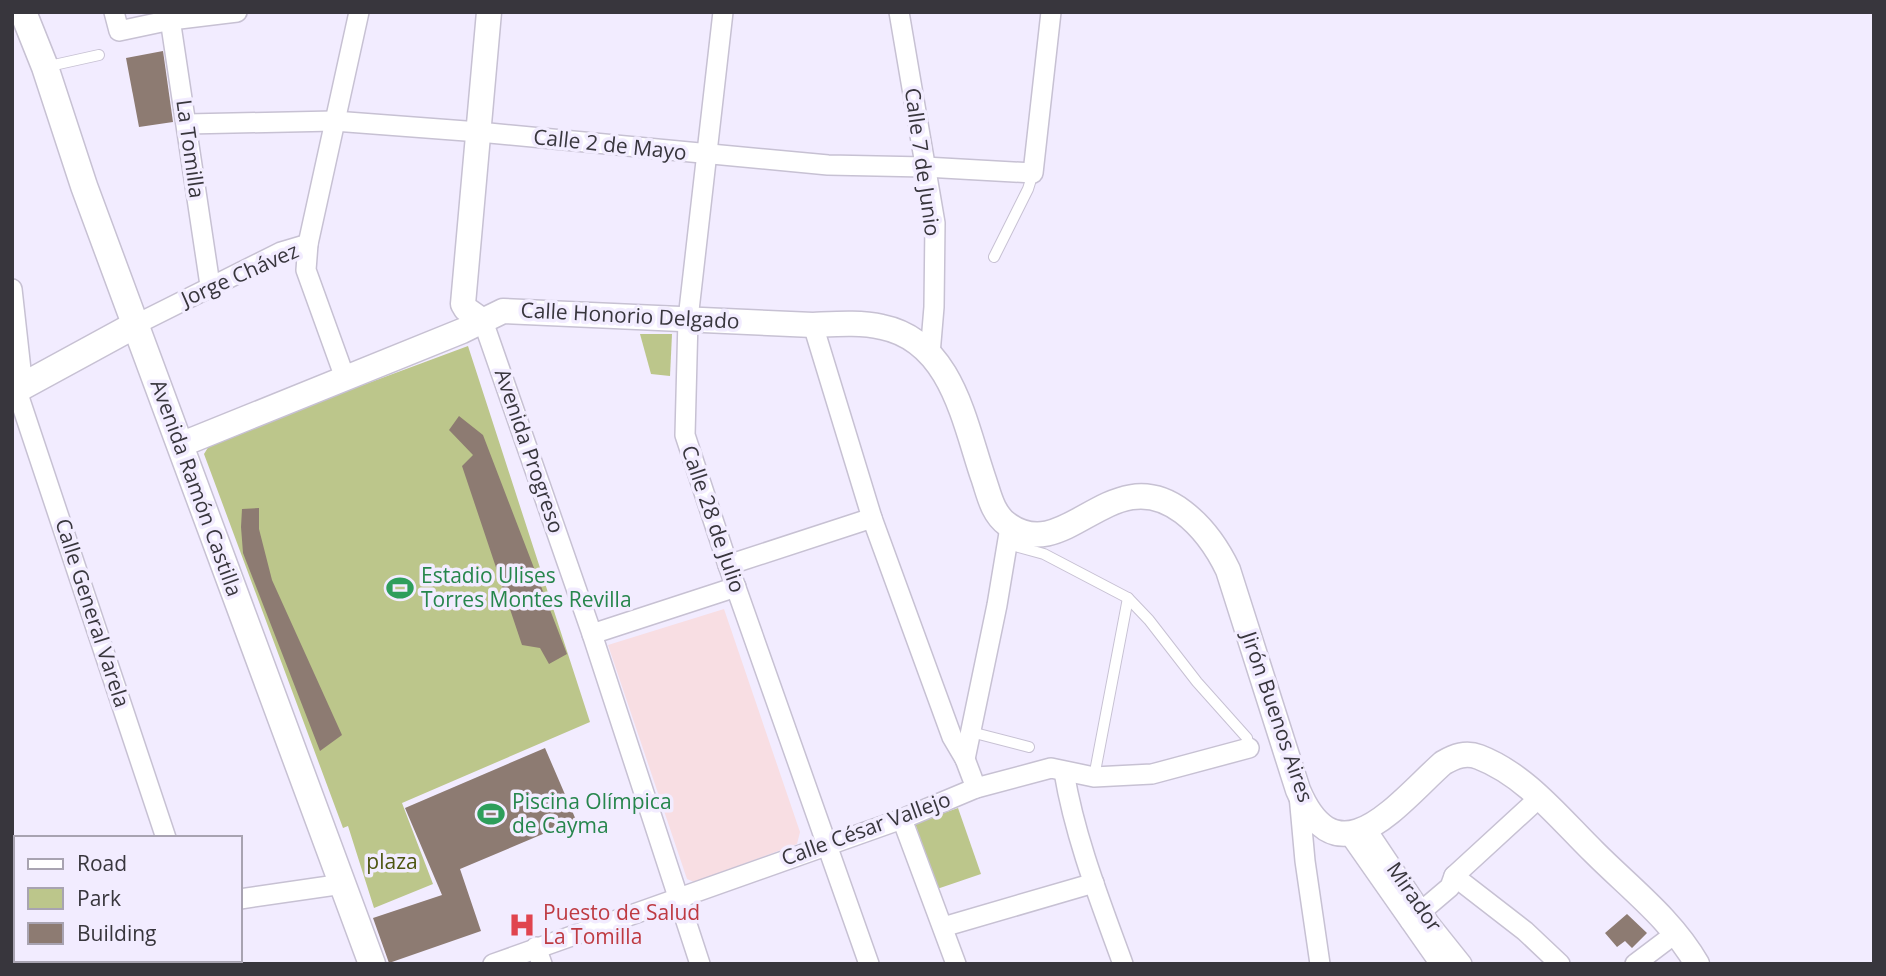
<svg xmlns="http://www.w3.org/2000/svg" width="1886" height="976" font-family="'Open Sans',sans-serif">
  <rect width="100%" height="100%" fill="#f2ecff"/>
  <!-- education -->
  <polygon fill="#f8dee3" points="724,609 800,832 797,844 694,882 687,879 608,645"/>
  <!-- green -->
  <g fill="#bcc68b">
    <polygon points="640,334 672,334 670,376 651,374"/>
    <polygon points="468,346 590,722 402,803 433,884 374,908 348,826 343,828 204,454 212,441"/>
    <polygon points="958,808 981,874 937,889 915,823"/>
  </g>
  <!-- building -->
  <g fill="#8d7b72">
    <polygon points="163,51 173,122 139,127 126,58"/>
    <polygon points="459,416 483,435 567,654 549,664 540,648 522,645 462,466 473,455 449,430"/>
    <polygon points="259,508 259,529 272,580 342,735 320,751 243,553 241,527 242,509"/>
    <polygon points="545,748 576,820 460,869 481,931 389,963 373,918 442,895 405,808"/>
    <polygon points="1627,914 1647,933 1632,948 1625,941 1617,947 1605,933"/>
  </g>
  <g fill="none" stroke-linecap="round" stroke-linejoin="round">
    <defs>
      <g id="service">
        <polyline points="45,67 99,55"/>
        <polyline points="994,257 1028,189 1033,173"/>
        <polyline points="1008,544 1044,554 1128,598 1149,620 1197,682 1247,738 1249,748"/>
        <polyline points="971,732 1029,747"/>
        <polyline points="1094,777 1128,598"/>
      </g>
      <g id="minor">
        <polyline points="114,12 119,31 171,20 237,12"/>
        <polyline points="169,12 210,285"/>
        <polyline points="723,12 688,319 685,435 728,565 869,964"/>
        <polyline points="899,12 935,223 934,307 930,354"/>
        <polyline points="187,124 334,121 479,132 828,165 925,167 1033,173 1051,12"/>
        <polyline points="12,289 21,370 19,388 20,400 166,838"/>
        <polyline points="483,321 592,634 700,964"/>
        <polyline points="135,325 281,252 308,244"/>
        <polyline points="813,325 872,518 952,737 965,759 976,788"/>
        <polyline points="345,378 306,270 308,244 359,12"/>
        <polyline points="728,565 872,518"/>
        <polyline points="592,634 736,587"/>
        <polyline points="965,759 997,605 1010,527"/>
        <path d="M1064,772C1075,838 1100,901 1123,964"/>
        <polyline points="1299,795 1305,861 1320,964"/>
        <polyline points="902,819 956,964"/>
        <polyline points="1367,830 1430,924 1462,964"/>
        <polyline points="1349,834 1440,964"/>
        <polyline points="1454,876 1525,931 1560,964"/>
        <polyline points="240,899 343,884"/>
        <polyline points="12,912 16,922"/>
        <polyline points="1410,921 1450,887 1454,876 1539,798"/>
        <polyline points="943,927 1094,883"/>
        <polyline points="12,941 16,940"/>
        <polyline points="536,947 542,964"/>
        <polyline points="29,960 30,964"/>
        <polyline points="204,960 206,964"/>
        <polyline points="493,964 902,819 976,788 1051,768 1094,777 1152,774 1249,748"/>
        <polyline points="1635,964 1676,933"/>
      </g>
      <g id="tertiary">
        <polyline points="483,321 466,309 463,304 489,12"/>
        <path d="M180,445L462,331L503,311L813,325C836,324 860,322 882,327C951,341 964,421 983,477C989,494 992,513 1007,524C1066,568 1111,457 1183,512C1204,528 1217,547 1228,570L1298,790C1338,884 1398,803 1443,763C1455,756 1466,752 1479,757C1526,775 1560,819 1595,853C1630,888 1672,920 1697,964"/>
      </g>
      <g id="secondary">
        <polyline points="23,12 45,67 84,186 372,964"/>
        <polyline points="12,392 135,325"/>
      </g>
    </defs>
    <!-- service casing -->
    <use href="#service" stroke="#c7c1d3" stroke-width="12"/>
    <!-- minor casing -->
    <use href="#minor" stroke="#c7c1d3" stroke-width="22"/>
    <!-- tertiary casing -->
    <use href="#tertiary" stroke="#c7c1d3" stroke-width="27"/>
    <!-- secondary casing -->
    <use href="#secondary" stroke="#c7c1d3" stroke-width="29"/>
    <!-- service -->
    <use href="#service" stroke="#fff" stroke-width="10"/>
    <!-- minor -->
    <use href="#minor" stroke="#fff" stroke-width="19"/>
    <!-- tertiary -->
    <use href="#tertiary" stroke="#fff" stroke-width="24"/>
    <!-- secondary -->
    <use href="#secondary" stroke="#fff" stroke-width="26"/>
  </g>
  <!-- icons -->
  <defs>
    <symbol id="stadium-bare" viewBox="-9 -9 18 18"><path d="M0-5a6.5 5 0 1 0 0 10a6.5 5 0 1 0 0-10ZM-3.5-1.8h7v3.6h-7Z" fill="#2e9e5b" stroke="#f2ecff" stroke-width="2.5" paint-order="stroke"/></symbol>
    <symbol id="hospital-bare" viewBox="-9 -9 18 18"><path d="M-5-5h3v3.5h4V-5h3V5h-3V1.5h-4V5h-3Z" fill="#e0444e" stroke="#f2ecff" stroke-width="2.5" paint-order="stroke"/></symbol>
  </defs>
  <g fill-rule="evenodd">
    <use href="#stadium-bare" x="381" y="569" width="38" height="38"/>
    <use href="#stadium-bare" x="472" y="795" width="38" height="38"/>
    <use href="#hospital-bare" x="503" y="906" width="38" height="38"/>
  </g>
  <g text-anchor="middle" stroke-width="7" stroke-linejoin="round" paint-order="stroke">
    <!-- street labels -->
    <g font-size="21" fill="#38363d" stroke="#f2ecff">
      <text transform="translate(610 145) rotate(6)" y="7">Calle 2 de Mayo</text>
      <text transform="translate(190 149) rotate(82)" y="7">La Tomilla</text>
      <text transform="translate(922 162) rotate(82)" y="7">Calle 7 de Junio</text>
      <text transform="translate(240 275) rotate(-24)" y="7">Jorge Chávez</text>
      <text transform="translate(630 316) rotate(3)" y="7">Calle Honorio Delgado</text>
      <text transform="translate(529 451) rotate(71)" y="7">Avenida Progreso</text>
      <text transform="translate(196 488) rotate(70)" y="7">Avenida Ramón Castilla</text>
      <text transform="translate(713 519) rotate(71)" y="7">Calle 28 de Julio</text>
      <text transform="translate(92 613) rotate(72)" y="7">Calle General Varela</text>
      <text transform="translate(1277 717) rotate(71)" y="7">Jirón Buenos Aires</text>
      <text transform="translate(866 829) rotate(-20)" y="7">Calle César Vallejo</text>
      <text transform="translate(1414 897) rotate(55)" y="7">Mirador</text>
    </g>
    <!-- leisure labels -->
    <g font-size="21" fill="#27864d" stroke="#f2ecff" text-anchor="start">
      <text x="421" y="583">Estadio Ulises<tspan x="421" dy="24">Torres Montes Revilla</tspan></text>
      <text x="512" y="809">Piscina Olímpica<tspan x="512" dy="24">de Cayma</tspan></text>
    </g>
    <!-- park labels -->
    <g font-size="21" fill="#4d5510" stroke="#f2ecff">
      <text x="392" y="869">plaza</text>
    </g>
    <!-- health labels -->
    <g font-size="21" fill="#be3a42" stroke="#f2ecff" text-anchor="start">
      <text x="543" y="920">Puesto de Salud<tspan x="543" dy="24">La Tomilla</tspan></text>
    </g>
  </g>
  <!-- border -->
  <rect width="1886" height="976" fill="none" stroke="#38363d" stroke-width="28"/>
  <!-- legend -->
  <rect x="14" y="836" width="228" height="126" fill="#f2ecff" stroke="#a8a3b1" stroke-width="2"/>
  <rect x="28" y="859" width="35" height="10" fill="#ffffff" stroke="#a8a3b1" stroke-width="2"/>
  <text x="77" y="871" font-size="21" fill="#38363d">Road</text>
  <rect x="28" y="888" width="35" height="21" fill="#bcc68b" stroke="#a8a3b1" stroke-width="2"/>
  <text x="77" y="906" font-size="21" fill="#38363d">Park</text>
  <rect x="28" y="923" width="35" height="21" fill="#8d7b72" stroke="#a8a3b1" stroke-width="2"/>
  <text x="77" y="941" font-size="21" fill="#38363d">Building</text>
</svg>
